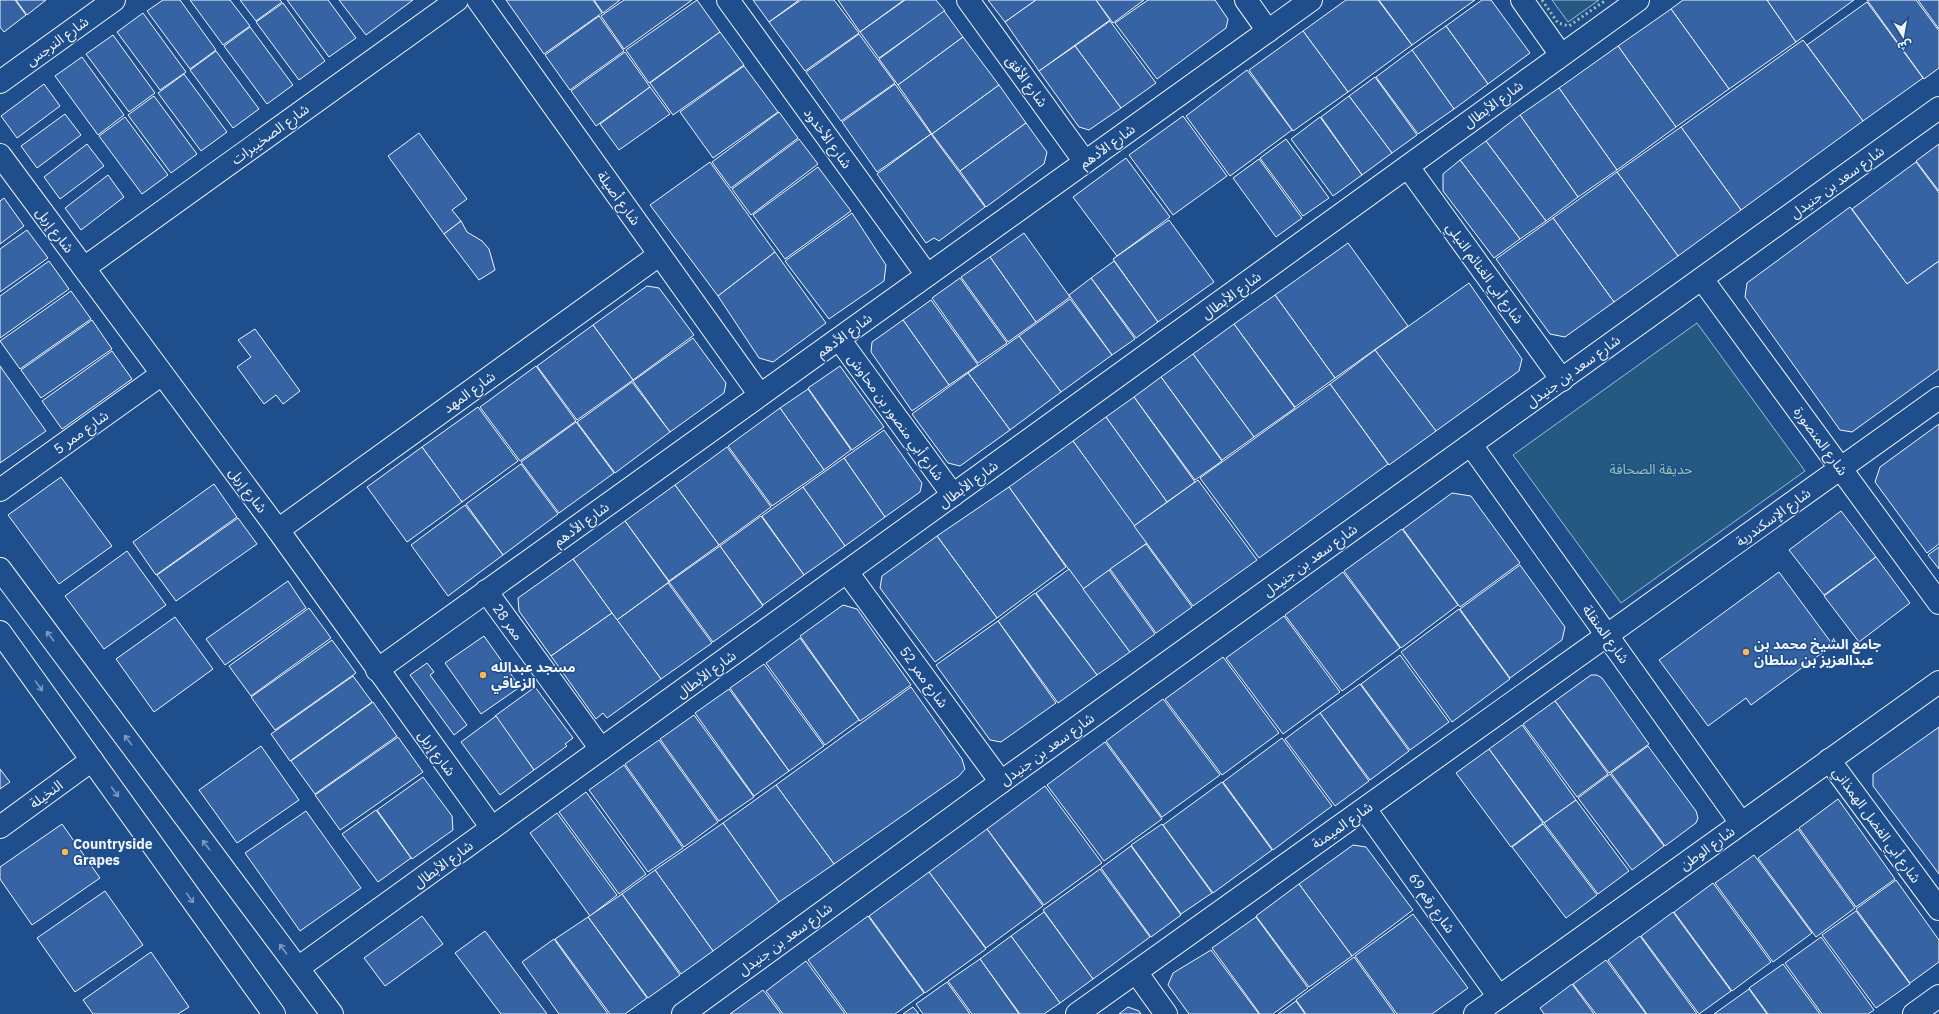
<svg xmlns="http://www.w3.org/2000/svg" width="1939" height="1014" font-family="'IBM Plex Sans','Noto Sans Arabic',sans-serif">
  <rect width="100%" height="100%" fill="#1f4e8c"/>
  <!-- green -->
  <g fill="#245a82" stroke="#a8bbd7">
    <polygon points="1552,0 1599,0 1568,22"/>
    <polygon points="1697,323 1805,471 1621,603 1513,455"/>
  </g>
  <!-- building -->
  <g fill="#3563a3" stroke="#f2f6ff">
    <polygon points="0,0 15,0 26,15 4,32 0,27"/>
    <polygon points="16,0 46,0 27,15"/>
    <polygon points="163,0 180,0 216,50 190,69 147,11"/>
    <polygon points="190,0 230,0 250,26 223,45"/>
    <polygon points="240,0 280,0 282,2 256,21"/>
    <polygon points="287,0 328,0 356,38 329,57"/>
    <polygon points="339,0 413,0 366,35"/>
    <polygon points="506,0 593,0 602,13 544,54"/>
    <polygon points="594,0 620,0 603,13"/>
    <polygon points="624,0 692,0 624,49 601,16"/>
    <polygon points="697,0 720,32 649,83 626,50"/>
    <polygon points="753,0 799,0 769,22"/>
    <polygon points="801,0 834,0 859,33 805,71 769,22"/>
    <polygon points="838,0 904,0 860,32"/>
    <polygon points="905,0 936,0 945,11 879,58 860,32"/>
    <polygon points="988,0 1036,0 1005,22"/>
    <polygon points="1036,0 1096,0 1110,20 1039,71 1005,22"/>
    <polygon points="1096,0 1144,0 1113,23"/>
    <polygon points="1148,0 1215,0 1228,19 1226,28 1157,79 1115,23"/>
    <polygon points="1346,0 1378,0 1412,45 1348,92 1303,31"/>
    <polygon points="1379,0 1475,0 1412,45"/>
    <polygon points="1482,0 1491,0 1530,53 1488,84 1446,26"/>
    <polygon points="1683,0 1767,0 1796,42 1729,89 1671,9"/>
    <polygon points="1767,0 1854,0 1796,42"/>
    <polygon points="1867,0 1916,0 1939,31 1939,68 1924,79"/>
    <polygon points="1918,0 1939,0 1939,29"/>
    <polygon points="1867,2 1923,78 1863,121 1807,45"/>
    <polygon points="283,3 325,61 299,80 256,22"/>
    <polygon points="1671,9 1729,89 1676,127 1618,46"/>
    <polygon points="944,11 963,37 898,85 879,59"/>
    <polygon points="143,13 186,72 160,90 117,32"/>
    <polygon points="599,16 624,51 570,90 545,55"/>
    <polygon points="1110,21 1156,83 1121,108 1075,46"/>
    <polygon points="1446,26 1488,84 1454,109 1412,50"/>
    <polygon points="250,27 293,85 267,104 224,46"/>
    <polygon points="1303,31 1348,92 1293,131 1249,70"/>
    <polygon points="720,32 744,65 673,115 650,83"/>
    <polygon points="859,34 895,83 841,121 806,72"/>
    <polygon points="113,35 155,93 129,112 86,54"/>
    <polygon points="963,37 999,85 932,134 898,85"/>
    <polygon points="1803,40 1863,121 1741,210 1681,127"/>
    <polygon points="1075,46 1121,108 1089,130 1079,127 1039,71"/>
    <polygon points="1618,46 1676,127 1617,170 1559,88"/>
    <polygon points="1412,50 1454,109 1418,134 1376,77"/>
    <polygon points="216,51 259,109 233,128 190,70"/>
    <polygon points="625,52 650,87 596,126 571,91"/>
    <polygon points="82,57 124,115 98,135 55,76"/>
    <polygon points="744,66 778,112 713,158 680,112"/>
    <polygon points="1247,70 1292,130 1230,176 1186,116"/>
    <polygon points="184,74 227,132 201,151 158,93"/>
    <polygon points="1375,77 1417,135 1392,153 1349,96"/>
    <polygon points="44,84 60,106 17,138 1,116"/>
    <polygon points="895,84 931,134 877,172 842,122"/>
    <polygon points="999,85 1026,123 960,171 932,134"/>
    <polygon points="650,87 670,114 619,150 600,124"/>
    <polygon points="1559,88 1617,170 1578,197 1520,115"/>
    <polygon points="154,96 197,154 171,173 128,115"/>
    <polygon points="1349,96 1392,153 1362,175 1321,117"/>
    <polygon points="779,112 798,138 731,188 712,162"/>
    <polygon points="65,114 81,135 37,168 21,146"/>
    <polygon points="1520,115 1578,197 1546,221 1486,141"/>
    <polygon points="1183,116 1227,176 1173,215 1129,155"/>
    <polygon points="125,117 168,175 142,194 99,136"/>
    <polygon points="1320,117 1362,175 1333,196 1291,139"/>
    <polygon points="1026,123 1047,152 1044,164 986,207 960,171"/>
    <polygon points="1681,127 1741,210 1678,256 1617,172"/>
    <polygon points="419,133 467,199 452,210 461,221 444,234 388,156"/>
    <polygon points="931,134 985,207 939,241 934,238 926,243 877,174"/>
    <polygon points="799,139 818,164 751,215 732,189"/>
    <polygon points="1286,139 1329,198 1303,216 1260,158"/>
    <polygon points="1486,141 1546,221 1520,239 1460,160"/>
    <polygon points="87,144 104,166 60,199 44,177"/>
    <polygon points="1939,144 1939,191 1916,161"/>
    <polygon points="1126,158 1170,217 1117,256 1073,197"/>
    <polygon points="1259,159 1302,218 1276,237 1233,178"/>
    <polygon points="1460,160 1520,239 1494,258 1443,191 1443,174"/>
    <polygon points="710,162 775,252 718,296 650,205"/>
    <polygon points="1916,162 1939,193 1939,261 1907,284 1852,209"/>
    <polygon points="818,167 851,211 785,259 753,215"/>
    <polygon points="1617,172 1678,256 1614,302 1553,218"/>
    <polygon points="108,175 124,197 81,230 65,208"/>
    <polygon points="4,198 24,226 0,244 0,201"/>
    <polygon points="1850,207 1907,284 1939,261 1939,369 1852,432 1840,430 1745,297 1747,283"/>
    <polygon points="852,213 886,265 884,281 829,319 785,261"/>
    <polygon points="1553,218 1614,302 1565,337 1550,334 1496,259"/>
    <polygon points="1169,220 1214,282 1158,322 1113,259"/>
    <polygon points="461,221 467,232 482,241 489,249 495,270 479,280 444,234"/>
    <polygon points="27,230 48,258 0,292 0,249"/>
    <polygon points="1024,233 1070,297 1036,322 990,257"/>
    <polygon points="1348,243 1408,326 1335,378 1275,295"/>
    <polygon points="775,252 826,323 773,362 759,358 718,296"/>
    <polygon points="990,257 1036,322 1008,342 961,277"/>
    <polygon points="49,261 69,289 0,338 0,296"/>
    <polygon points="1114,261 1158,322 1136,338 1091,278"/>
    <polygon points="960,278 1007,343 978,363 932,298"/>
    <polygon points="1091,278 1135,339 1112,355 1069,295"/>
    <polygon points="1469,283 1522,359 1519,371 1436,431 1375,350"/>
    <polygon points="647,286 659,288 694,335 633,380 593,325"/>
    <polygon points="71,291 91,319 20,369 0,341"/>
    <polygon points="1275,295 1335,378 1295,407 1234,324"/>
    <polygon points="1070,299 1112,355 1061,392 1019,336"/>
    <polygon points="931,300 978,365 949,385 903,320"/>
    <polygon points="92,320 112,349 41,398 21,370"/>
    <polygon points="903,320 949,385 912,411 871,352 872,342"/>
    <polygon points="1234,324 1295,408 1254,437 1193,354"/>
    <polygon points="593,325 633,380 577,420 537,366"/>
    <polygon points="255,329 300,391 283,404 276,395 264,404 237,367 251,357 238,340"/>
    <polygon points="1019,336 1061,392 1010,430 968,373"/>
    <polygon points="693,338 726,383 724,393 670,432 633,381"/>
    <polygon points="1375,350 1436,431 1389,465 1330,384"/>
    <polygon points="112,351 132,379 62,429 42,401"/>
    <polygon points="1193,354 1254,437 1222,460 1161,377"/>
    <polygon points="0,366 46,431 0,463"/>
    <polygon points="536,366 576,421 520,461 480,407"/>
    <polygon points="840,366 884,427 852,450 808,388"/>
    <polygon points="968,373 1010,430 960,466 948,463 912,414"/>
    <polygon points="1161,377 1222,461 1195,480 1134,397"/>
    <polygon points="632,382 670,432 615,473 577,422"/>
    <polygon points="1330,384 1388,464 1259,558 1200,478"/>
    <polygon points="808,389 851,450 824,470 780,408"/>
    <polygon points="1134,397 1195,482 1167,502 1106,417"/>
    <polygon points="478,407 518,461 462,502 422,447"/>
    <polygon points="780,408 824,470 772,506 728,446"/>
    <polygon points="1106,417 1167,502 1134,526 1073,441"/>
    <polygon points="576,422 614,473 559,513 521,462"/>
    <polygon points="1939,424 1939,544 1927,553 1875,482 1880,467"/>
    <polygon points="884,430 922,483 920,492 885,517 844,458"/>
    <polygon points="1073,441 1147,543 1083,589 1009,487"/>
    <polygon points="422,447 462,502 407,542 367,487"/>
    <polygon points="727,447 771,507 719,545 675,485"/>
    <polygon points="844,458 885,517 845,546 803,487"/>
    <polygon points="521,464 558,514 503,555 466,504"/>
    <polygon points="61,477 112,546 59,584 8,515"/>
    <polygon points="1198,480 1257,560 1193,606 1134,526"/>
    <polygon points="214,484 237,517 156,575 133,542"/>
    <polygon points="675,485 719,545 669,581 625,521"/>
    <polygon points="803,487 845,546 804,575 762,516"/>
    <polygon points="1009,487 1066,567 997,618 937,536"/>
    <polygon points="1452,493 1471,496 1520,563 1460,607 1403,529"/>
    <polygon points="465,505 503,555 448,596 411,545"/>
    <polygon points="1841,511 1876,557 1824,595 1789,550"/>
    <polygon points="761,516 804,575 763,605 720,546"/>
    <polygon points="238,518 257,544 176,601 157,575"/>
    <polygon points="625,521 669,582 617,620 573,559"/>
    <polygon points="1402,529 1458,605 1401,648 1344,571"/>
    <polygon points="937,536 997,618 935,662 880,588 882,576"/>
    <polygon points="1146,544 1192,607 1156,633 1110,569"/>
    <polygon points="720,546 763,606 713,642 669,582"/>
    <polygon points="1939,547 1939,569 1928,555"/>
    <polygon points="127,551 166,605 104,649 65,596"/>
    <polygon points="1876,557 1910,603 1859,642 1824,596"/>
    <polygon points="573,559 612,613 551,656 519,611 518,598"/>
    <polygon points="1520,565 1565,627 1562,640 1510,678 1460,609"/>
    <polygon points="1069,569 1130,652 1097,675 1036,593"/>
    <polygon points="1109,570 1155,634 1130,652 1083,589"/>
    <polygon points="1343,572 1400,648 1342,691 1285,615"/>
    <polygon points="1779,572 1833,645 1751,705 1746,698 1708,726 1659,660"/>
    <polygon points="288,581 306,608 225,665 206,639"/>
    <polygon points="668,583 712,643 661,679 617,620"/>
    <polygon points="1035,593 1097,675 1058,703 998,621"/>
    <polygon points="843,605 857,609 911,685 860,721 800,636"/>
    <polygon points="309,608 331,638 251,696 229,666"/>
    <polygon points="1459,609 1510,679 1452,722 1401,652"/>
    <polygon points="612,613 661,679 607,718 603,713 596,719 551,656"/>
    <polygon points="1284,616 1340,692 1283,734 1226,658"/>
    <polygon points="175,617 213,669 154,712 116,659"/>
    <polygon points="998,621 1056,703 1001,742 990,740 936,665"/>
    <polygon points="484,636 520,687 481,714 445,663"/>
    <polygon points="800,638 859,720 825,745 766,663"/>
    <polygon points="332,640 356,673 275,730 251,697"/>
    <polygon points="1400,655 1449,722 1410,750 1361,684"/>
    <polygon points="1223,657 1279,733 1222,775 1165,699"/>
    <polygon points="427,663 434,672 430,675 467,725 454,735 410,675"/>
    <polygon points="764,664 824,746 789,771 730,688"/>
    <polygon points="1591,675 1597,675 1602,678 1649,744 1609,773 1555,701"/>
    <polygon points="353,676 372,702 290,761 271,734"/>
    <polygon points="1360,684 1409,751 1370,780 1320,713"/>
    <polygon points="535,687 573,738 565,744 567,746 534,770 495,716"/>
    <polygon points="911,687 962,759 965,769 959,776 834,864 776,785"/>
    <polygon points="729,689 789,771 754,796 695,713"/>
    <polygon points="1163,699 1220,775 1162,817 1106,741"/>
    <polygon points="1555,701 1608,774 1577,797 1523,724"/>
    <polygon points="373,702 397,736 315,794 291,761"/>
    <polygon points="1320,713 1369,781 1335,806 1285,739"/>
    <polygon points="694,715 754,797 719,821 660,739"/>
    <polygon points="496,716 534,770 500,795 461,742"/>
    <polygon points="1522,725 1576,800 1544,823 1489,749"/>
    <polygon points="1939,727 1939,874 1873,786 1873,774"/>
    <polygon points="398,737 423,772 340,830 315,795"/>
    <polygon points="1282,738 1332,806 1273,850 1223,782"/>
    <polygon points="659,740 718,822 684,847 625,764"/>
    <polygon points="1105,742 1162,819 1104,861 1047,785"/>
    <polygon points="261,746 299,800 237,843 199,790"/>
    <polygon points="1648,746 1696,811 1698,818 1696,823 1665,846 1611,773"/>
    <polygon points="1489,749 1543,823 1511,847 1456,773"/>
    <polygon points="624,765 683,848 648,872 589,790"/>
    <polygon points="0,769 10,782 0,789"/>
    <polygon points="1610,774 1664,846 1632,870 1578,798"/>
    <polygon points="423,777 452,816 453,830 412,859 377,810"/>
    <polygon points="1222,782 1272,850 1213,893 1163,825"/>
    <polygon points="776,785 834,864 779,902 723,823"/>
    <polygon points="1045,786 1102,863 1044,905 987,829"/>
    <polygon points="586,792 646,874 619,894 559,812"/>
    <polygon points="1838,799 1895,879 1856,907 1799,828"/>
    <polygon points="1576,800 1629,871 1598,894 1544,823"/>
    <polygon points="376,810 411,858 378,882 342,834"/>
    <polygon points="306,811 361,888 300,931 245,853"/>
    <polygon points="557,813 617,895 590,916 530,833"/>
    <polygon points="723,823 779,902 713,951 655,870"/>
    <polygon points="62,824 100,878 32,925 0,879 0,867"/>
    <polygon points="1162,824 1212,893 1181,914 1131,845"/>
    <polygon points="1543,824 1597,895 1566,918 1512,847"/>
    <polygon points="987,829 1043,906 986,948 929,872"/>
    <polygon points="1798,829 1855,908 1816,937 1758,858"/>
    <polygon points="1353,845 1366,847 1413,910 1352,956 1299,884"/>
    <polygon points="1131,846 1181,915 1151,937 1101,868"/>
    <polygon points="1754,855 1812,933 1773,962 1715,883"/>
    <polygon points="1100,869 1150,937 1093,979 1043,910"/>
    <polygon points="655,870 713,951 681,974 622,894"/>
    <polygon points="929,872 986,949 925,993 869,916"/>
    <polygon points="1896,880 1939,940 1939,962 1910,983 1856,909"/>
    <polygon points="1713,883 1771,962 1732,991 1674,912"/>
    <polygon points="1299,884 1352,956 1309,987 1256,916"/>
    <polygon points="105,891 143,945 75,992 37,938"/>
    <polygon points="622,894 680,975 648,998 588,917"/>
    <polygon points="1856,911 1910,984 1876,1008 1822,935"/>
    <polygon points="1044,912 1093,979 1060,1003 1011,936"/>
    <polygon points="1673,912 1731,991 1699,1014 1641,936"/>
    <polygon points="1413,914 1468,988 1432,1014 1397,1014 1355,956"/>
    <polygon points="422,916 443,944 385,986 364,958"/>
    <polygon points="868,916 924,993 895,1014 847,1014 808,960"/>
    <polygon points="588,917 647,998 625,1014 610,1014 555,939"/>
    <polygon points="1256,917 1308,988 1273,1014 1260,1014 1212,948"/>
    <polygon points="485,931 547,1014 501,1014 455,953"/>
    <polygon points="1011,936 1060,1003 1044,1014 1020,1014 980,959"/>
    <polygon points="1640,936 1697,1014 1647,1014 1608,960"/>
    <polygon points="1821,937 1874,1010 1868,1014 1822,1014 1785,963"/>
    <polygon points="554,939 608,1014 559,1014 522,962"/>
    <polygon points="1211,950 1259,1014 1189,1014 1168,985 1173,973"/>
    <polygon points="151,952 189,1007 178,1014 93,1014 83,1000"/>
    <polygon points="1354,957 1395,1014 1306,1014 1296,1000"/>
    <polygon points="980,959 1019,1014 972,1014 948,981"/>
    <polygon points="1606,960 1646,1014 1596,1014 1573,984"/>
    <polygon points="806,961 845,1014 783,1014 766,991"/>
    <polygon points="1783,964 1820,1014 1768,1014 1749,988"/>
    <polygon points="947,982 970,1014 923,1014 916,1004"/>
    <polygon points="1572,984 1594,1014 1544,1014 1540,1008"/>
    <polygon points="1749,989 1767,1014 1714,1014"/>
    <polygon points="763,990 781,1014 730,1014"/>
    <polygon points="1296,1001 1305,1014 1278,1014"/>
    <polygon points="913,1007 919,1014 903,1014"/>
    <polygon points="1128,1007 1139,1011 1141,1014 1119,1014"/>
  </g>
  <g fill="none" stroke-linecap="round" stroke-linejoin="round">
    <defs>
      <g id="minor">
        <polyline points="478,0 760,395"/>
        <polyline points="728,0 927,275"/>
        <polyline points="968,0 1085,162"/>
        <polyline points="1246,0 1268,31"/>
        <polyline points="1522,0 1561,55"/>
        <polyline points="0,82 114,0"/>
        <polyline points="0,155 278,530 492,828"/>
        <polyline points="1408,167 1562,380"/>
        <polyline points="84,268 457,0"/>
        <polyline points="1702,279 1939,603"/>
        <polyline points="839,339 953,495"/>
        <polyline points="1471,445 1741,823"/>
        <polyline points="0,490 162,374"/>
        <polyline points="278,530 659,255"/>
        <polyline points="0,569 332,1014"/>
        <polyline points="847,572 1001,782"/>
        <polyline points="486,591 601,749"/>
        <polyline points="0,632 274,1014"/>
        <polyline points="377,670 1311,0"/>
        <polyline points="1829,760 1939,909"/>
        <polyline points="1365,809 1499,997"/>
        <polyline points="0,827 92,760"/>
        <polyline points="298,968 1638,0"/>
        <polyline points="1136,972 1166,1014"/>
        <polyline points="683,1014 1001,782 1939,108"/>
        <polyline points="1077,1014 1939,398"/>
        <polyline points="1475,1014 1939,682"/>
        <polyline points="1914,1014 1939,996"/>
      </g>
    </defs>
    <!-- minor casing -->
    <use href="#minor" stroke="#f2f6ff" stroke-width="24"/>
    <!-- minor -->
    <use href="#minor" stroke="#1f4e8c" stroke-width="22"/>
    <!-- hedge -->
    <polyline stroke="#97c8a6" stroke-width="3" stroke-dasharray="2 3" stroke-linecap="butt" points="1542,0 1558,23 1569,26 1606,0"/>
  </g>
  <!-- one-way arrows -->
  <defs><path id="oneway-shaft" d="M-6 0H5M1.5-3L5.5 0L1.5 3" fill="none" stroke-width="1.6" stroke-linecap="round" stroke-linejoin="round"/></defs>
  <g stroke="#7e9ac0">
    <use href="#oneway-shaft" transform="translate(50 636) rotate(-127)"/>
    <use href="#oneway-shaft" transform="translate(39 686) rotate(54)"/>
    <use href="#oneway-shaft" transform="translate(128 740) rotate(-127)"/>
    <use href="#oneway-shaft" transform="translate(115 792) rotate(54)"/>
    <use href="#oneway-shaft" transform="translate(206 845) rotate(-127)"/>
    <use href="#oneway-shaft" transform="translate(190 898) rotate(54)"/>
    <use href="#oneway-shaft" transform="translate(283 949) rotate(-127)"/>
  </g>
  <!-- markers -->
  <g fill="#ffb74d" stroke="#1f4e8c" stroke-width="1.5">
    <circle cx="1746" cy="652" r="4"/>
    <circle cx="483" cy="675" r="4"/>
    <circle cx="65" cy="852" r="4"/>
  </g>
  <g text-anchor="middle" stroke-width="3" stroke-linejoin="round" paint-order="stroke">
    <!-- street labels -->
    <g font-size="14" fill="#f2f6ff" stroke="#1f4e8c">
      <text transform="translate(57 41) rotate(-36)" y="5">شارع النرجس</text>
      <text transform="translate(1027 81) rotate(54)" y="5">شارع الأفق</text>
      <text transform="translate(1493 104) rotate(-36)" y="5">شارع الأبطال</text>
      <text transform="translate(270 134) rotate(-36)" y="5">شارع الصخيبرات</text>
      <text transform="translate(828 138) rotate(54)" y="5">شارع الأخدود</text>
      <text transform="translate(1107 146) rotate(-36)" y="5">شارع الأدهم</text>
      <text transform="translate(1837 182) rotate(-36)" y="5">شارع سعد بن جنيدل</text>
      <text transform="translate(619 198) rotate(54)" y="5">شارع أصيلة</text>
      <text transform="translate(55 230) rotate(53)" y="5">شارع إربل</text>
      <text transform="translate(1485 273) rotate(54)" y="5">شارع أبي الغنائم النيلي</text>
      <text transform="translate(1231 295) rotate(-36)" y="5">شارع الأبطال</text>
      <text transform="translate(844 335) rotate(-36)" y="5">شارع الأدهم</text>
      <text transform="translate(1573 371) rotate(-36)" y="5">شارع سعد بن جنيدل</text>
      <text transform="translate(469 392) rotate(-36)" y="5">شارع المهد</text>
      <text transform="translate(896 417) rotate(54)" y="5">شارع أبي منصور بن محاوش</text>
      <text transform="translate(81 432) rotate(-36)" y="5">شارع ممر 5</text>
      <text transform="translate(1821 441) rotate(54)" y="5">شارع المنصورة</text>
      <text transform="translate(968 484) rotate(-36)" y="5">شارع الأبطال</text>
      <text transform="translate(248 490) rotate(53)" y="5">شارع إربل</text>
      <text transform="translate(1773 517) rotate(-36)" y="5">شارع الإسكندرية</text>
      <text transform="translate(581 524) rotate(-36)" y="5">شارع الأدهم</text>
      <text transform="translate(1310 560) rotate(-36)" y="5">شارع سعد بن جنيدل</text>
      <text transform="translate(508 622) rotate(54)" y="5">ممر 28</text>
      <text transform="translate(1606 634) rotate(54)" y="5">شارع المنقلة</text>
      <text transform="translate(706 674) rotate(-36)" y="5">شارع الأبطال</text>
      <text transform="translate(924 677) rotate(54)" y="5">شارع ممر 52</text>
      <text transform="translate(1047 749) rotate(-36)" y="5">شارع سعد بن جنيدل</text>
      <text transform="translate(437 753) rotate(54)" y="5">شارع إربل</text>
      <text transform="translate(46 794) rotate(-36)" y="5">النخيلة</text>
      <text transform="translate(1342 825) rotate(-35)" y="5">شارع الميمنة</text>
      <text transform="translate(1877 825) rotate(54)" y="5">شارع أبي الفضل الهمذاني</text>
      <text transform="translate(1707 848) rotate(-36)" y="5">شارع الوطن</text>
      <text transform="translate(443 864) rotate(-36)" y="5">شارع الأبطال</text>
      <text transform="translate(1432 903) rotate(55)" y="5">شارع رقم 69</text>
      <text transform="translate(785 939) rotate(-36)" y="5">شارع سعد بن جنيدل</text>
    </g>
    <!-- park labels -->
    <g font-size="14" fill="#97c8a6" stroke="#1f4e8c">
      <text x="1651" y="474">حديقة الصحافة</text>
    </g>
    <!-- poi labels -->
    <g font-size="14" font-weight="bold" fill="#f2f6ff" stroke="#1f4e8c" text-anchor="start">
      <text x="1754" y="649">جامع الشيخ محمد بن<tspan x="1754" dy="16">عبدالعزيز بن سلطان</tspan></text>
      <text x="491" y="672">مسجد عبدالله<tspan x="491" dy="16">الزعاقي</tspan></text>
      <text x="73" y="849">Countryside<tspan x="73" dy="16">Grapes</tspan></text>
    </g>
  </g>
  <!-- north arrow -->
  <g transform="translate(1903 36) rotate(169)" stroke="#1f4e8c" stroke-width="3" paint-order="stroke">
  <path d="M0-3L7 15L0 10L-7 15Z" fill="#f2f6ff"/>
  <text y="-6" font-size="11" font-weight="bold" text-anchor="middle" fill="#f2f6ff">ش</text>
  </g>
</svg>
